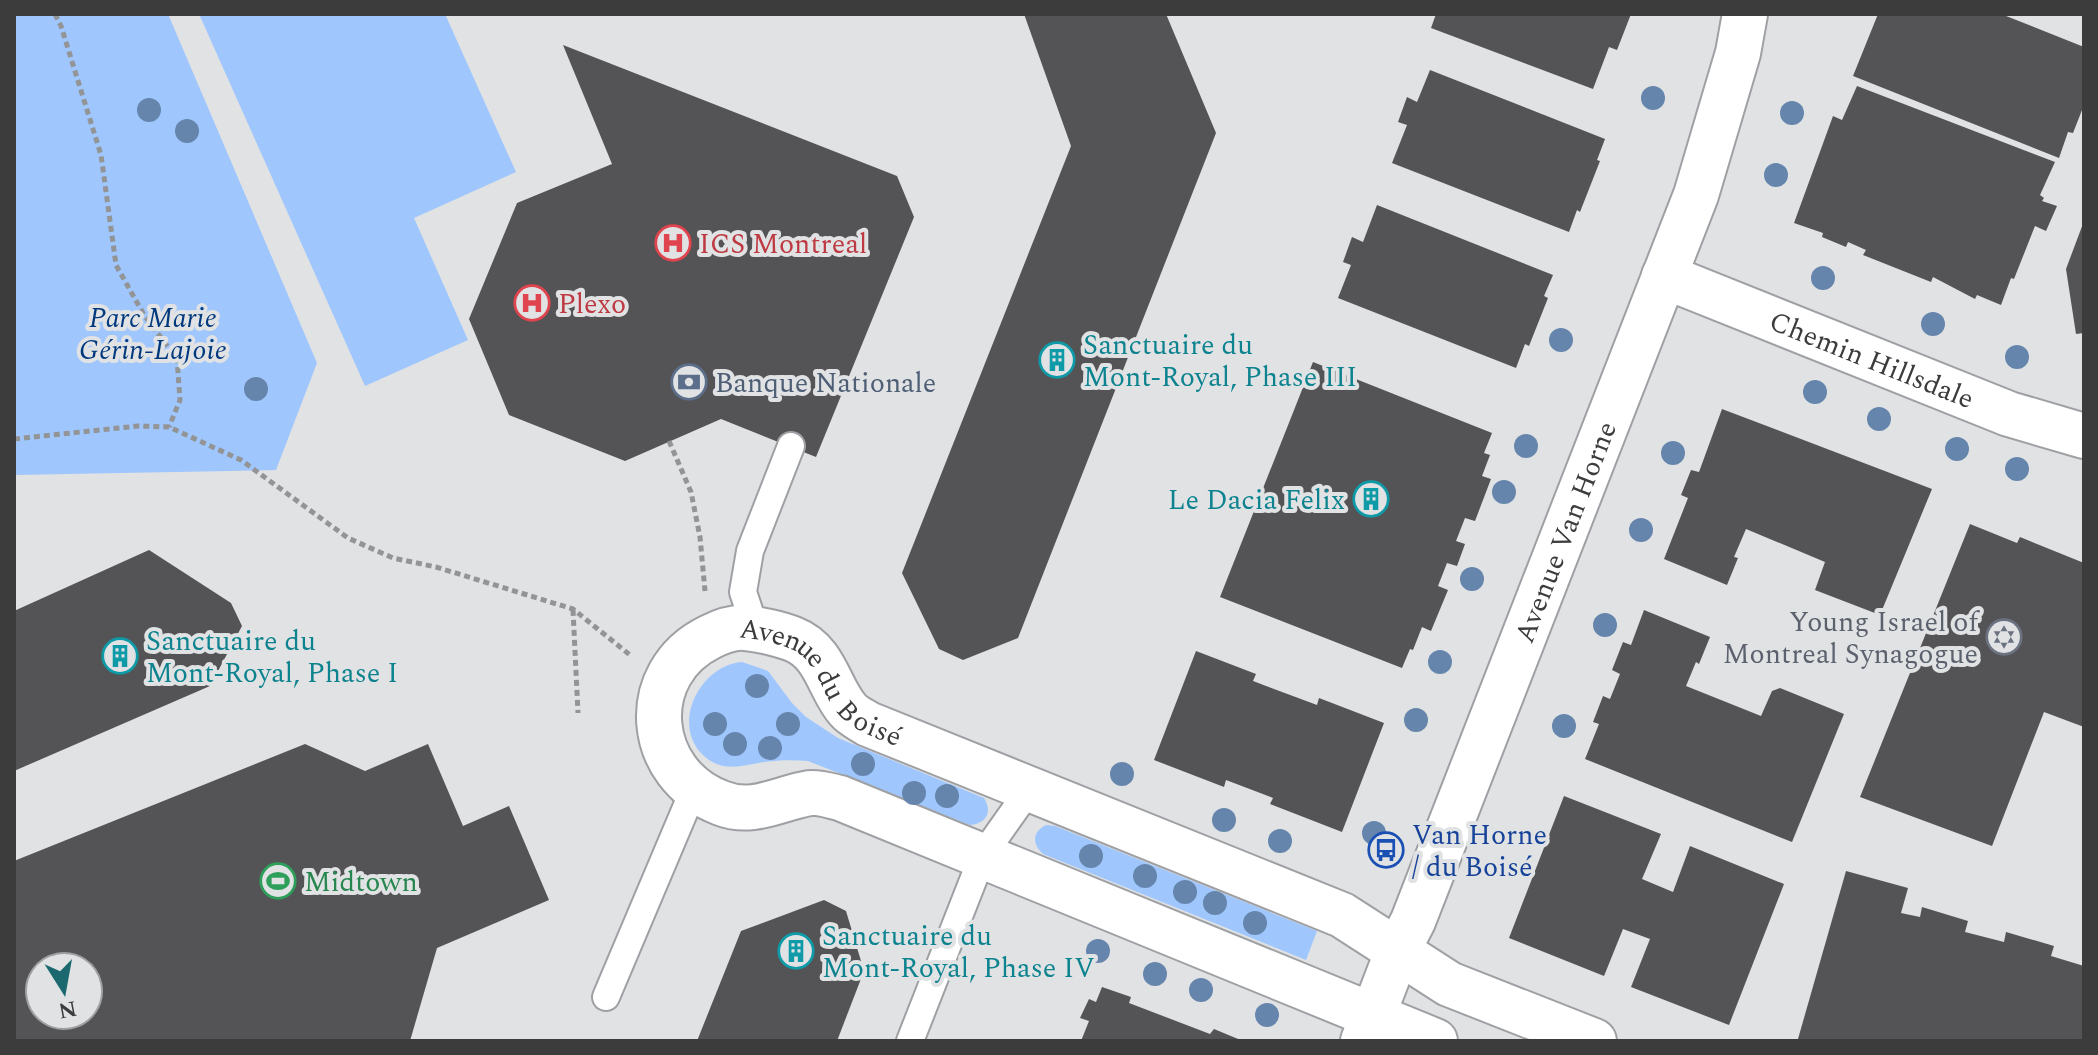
<svg xmlns="http://www.w3.org/2000/svg" width="2098" height="1055" font-family="Spectral,serif">
  <rect width="100%" height="100%" fill="#e0e2e4"/>
  <!-- green -->
  <g fill="#9fc6fd">
    <polygon points="14,14 168,14 317,363 276,470 14,475"/>
    <polygon points="199,14 445,14 516,172 414,218 468,340 365,386"/>
    <path d="M742,662L768,671L792,703L806,717L838,738L984,798C993,812 986,824 970,825L808,761C793,760 779,760 764,762C745,765 727,772 709,760C667,731 698,665 742,662Z"/>
    <path d="M1046,825L1055,826L1317,931L1306,960L1043,854C1032,844 1032,832 1046,825Z"/>
  </g>
  <!-- building -->
  <g fill="#545355" fill-rule="evenodd">
    <polygon points="1024,14 1166,14 1216,133 1018,638 963,660 939,649 902,573 1071,146"/>
    <polygon points="1436,14 1631,14 1617,50 1609,47 1593,89 1431,28"/>
    <polygon points="1878,14 2001,14 2084,47 2084,105 2073,133 2068,132 2059,158 1853,76"/>
    <polygon points="563,45 897,176 914,217 816,457 721,419 625,461 509,415 469,319 517,203 612,164"/>
    <polygon points="1430,70 1605,139 1597,160 1600,161 1580,212 1577,210 1569,232 1392,163 1407,125 1398,122 1407,97 1417,102"/>
    <polygon points="1857,86 2055,162 2040,195 2044,198 2042,201 2057,206 2046,231 2035,226 2014,279 2011,278 2001,305 1977,295 1975,299 1933,277 1931,282 1863,255 1866,250 1848,242 1846,247 1822,237 1823,233 1794,223 1833,116 1842,120"/>
    <polygon points="1377,205 1553,275 1544,296 1548,298 1529,346 1525,344 1516,368 1338,298 1351,265 1343,262 1352,237 1363,242"/>
    <polygon points="2084,221 2084,333 2076,334 2066,269"/>
    <polygon points="1313,362 1492,433 1484,453 1490,455 1482,476 1491,479 1475,521 1465,518 1456,541 1465,544 1457,566 1447,563 1438,586 1448,590 1431,631 1422,627 1413,650 1410,649 1402,668 1220,597"/>
    <polygon points="1722,409 1932,489 1880,615 1815,590 1825,562 1746,529 1734,557 1738,558 1727,585 1664,559 1688,498 1681,495 1691,470 1699,472"/>
    <polygon points="1970,524 2017,543 2020,537 2084,563 2084,727 2044,712 1992,846 1860,797"/>
    <polygon points="149,550 231,603 242,626 210,686 14,771 14,611"/>
    <polygon points="1644,610 1710,637 1699,664 1696,662 1686,686 1761,716 1772,691 1780,688 1844,714 1792,842 1585,759 1599,724 1593,722 1603,696 1610,699 1620,674 1612,670 1623,642 1631,645"/>
    <polygon points="1196,651 1256,674 1253,681 1317,705 1319,698 1384,723 1342,832 1270,804 1273,798 1226,780 1224,787 1154,760"/>
    <path d="M305,744L365,771L428,744L463,826L509,806L549,900L437,948L410,1041H14V861ZM40,967H88V1015H40Z"/>
    <polygon points="1564,796 1661,834 1642,879 1673,892 1690,846 1784,884 1729,1025 1631,987 1650,939 1623,929 1604,976 1509,938"/>
    <polygon points="1846,871 1908,888 1901,913 1920,917 1922,907 1968,921 1965,932 2004,942 2006,932 2054,946 2051,956 2084,966 2084,1041 1798,1039"/>
    <polygon points="824,900 846,911 864,971 837,1041 697,1041 741,931"/>
    <polygon points="1102,987 1131,997 1129,1003 1210,1034 1214,1029 1243,1041 1081,1041 1089,1021 1080,1018 1089,999 1096,1002"/>
  </g>
  <g fill="none" stroke-linecap="round" stroke-linejoin="round">
    <defs>
      <g id="lane">
        <polyline points="756,631 743,592 750,551 791,446"/>
        <polyline points="606,997 694,789"/>
        <polyline points="910,1041 983,855 1029,790"/>
      </g>
      <g id="street">
        <path id="s1" d="M1664,276L2009,414L2084,436"/>
        <path id="s2" d="M1435,1041L840,798C831,796 819,792 810,793C779,798 753,816 721,803C645,775 636,673 710,637C720,632 734,627 745,628C759,629 780,634 793,639C826,652 829,689 848,710C853,716 862,720 868,724L1342,915L1449,984L1594,1041"/>
      </g>
      <g id="secondary">
        <path id="s3" d="M1363,1041L1398,950L1413,921L1696,195L1738,53L1745,14"/>
      </g>
    </defs>
    <!-- lane casing -->
    <use href="#lane" stroke="#9fa0a3" stroke-width="30"/>
    <!-- street casing -->
    <use href="#street" stroke="#9fa0a3" stroke-width="48"/>
    <!-- secondary casing -->
    <use href="#secondary" stroke="#9fa0a3" stroke-width="48"/>
    <!-- path -->
    <g stroke="#939495" stroke-width="5" stroke-dasharray="6 4" stroke-linecap="butt">
      <polyline points="55,14 61,26 101,155 116,265 144,315 177,359 180,400 169,427"/>
      <polyline points="14,439 138,426 169,427 241,460 348,538 393,558 436,567 573,609 630,655"/>
      <polyline points="669,441 691,492 700,537 705,591"/>
      <polyline points="573,610 578,713"/>
    </g>
    <!-- lane -->
    <use href="#lane" stroke="#fff" stroke-width="26"/>
    <!-- street -->
    <use href="#street" stroke="#fff" stroke-width="44"/>
    <!-- secondary -->
    <use href="#secondary" stroke="#fff" stroke-width="44"/>
  </g>
  <!-- trees -->
  <g fill="#6585ac">
    <circle cx="1653" cy="98" r="12"/>
    <circle cx="149" cy="110" r="12"/>
    <circle cx="1792" cy="113" r="12"/>
    <circle cx="187" cy="131" r="12"/>
    <circle cx="1776" cy="175" r="12"/>
    <circle cx="1823" cy="278" r="12"/>
    <circle cx="1933" cy="324" r="12"/>
    <circle cx="1561" cy="340" r="12"/>
    <circle cx="2017" cy="357" r="12"/>
    <circle cx="256" cy="389" r="12"/>
    <circle cx="1815" cy="392" r="12"/>
    <circle cx="1879" cy="419" r="12"/>
    <circle cx="1526" cy="446" r="12"/>
    <circle cx="1957" cy="449" r="12"/>
    <circle cx="1673" cy="453" r="12"/>
    <circle cx="2017" cy="469" r="12"/>
    <circle cx="1504" cy="492" r="12"/>
    <circle cx="1641" cy="530" r="12"/>
    <circle cx="1472" cy="579" r="12"/>
    <circle cx="1605" cy="625" r="12"/>
    <circle cx="1440" cy="662" r="12"/>
    <circle cx="757" cy="686" r="12"/>
    <circle cx="1416" cy="720" r="12"/>
    <circle cx="715" cy="724" r="12"/>
    <circle cx="788" cy="724" r="12"/>
    <circle cx="1564" cy="726" r="12"/>
    <circle cx="735" cy="744" r="12"/>
    <circle cx="770" cy="748" r="12"/>
    <circle cx="863" cy="764" r="12"/>
    <circle cx="1122" cy="774" r="12"/>
    <circle cx="914" cy="793" r="12"/>
    <circle cx="947" cy="796" r="12"/>
    <circle cx="1224" cy="820" r="12"/>
    <circle cx="1374" cy="833" r="12"/>
    <circle cx="1280" cy="841" r="12"/>
    <circle cx="1091" cy="856" r="12"/>
    <circle cx="1145" cy="876" r="12"/>
    <circle cx="1185" cy="892" r="12"/>
    <circle cx="1215" cy="903" r="12"/>
    <circle cx="1255" cy="923" r="12"/>
    <circle cx="1098" cy="951" r="12"/>
    <circle cx="1155" cy="974" r="12"/>
    <circle cx="1201" cy="990" r="12"/>
    <circle cx="1267" cy="1015" r="12"/>
  </g>
  <!-- icons -->
  <defs>
    <symbol id="hospital-ring" viewBox="-11 -11 22 22"><circle r="9.5" fill="#e0e2e4" stroke="#e0444e" stroke-width="1.5"/><path d="M-5-5h3v3.5h4V-5h3V5h-3V1.5h-4V5h-3Z" fill="#e0444e"/></symbol>
    <symbol id="building-ring" viewBox="-11 -11 22 22"><circle r="9.5" fill="#e0e2e4" stroke="#0f9aa8" stroke-width="1.5"/><path d="M-4-6H4V6H1V3H-1V6H-4ZM-2.5-4.3h1.7v1.8h-1.7ZM.8-4.3h1.7v1.8H.8ZM-2.5-1h1.7V.8h-1.7ZM.8-1h1.7V.8H.8Z" fill="#0f9aa8"/></symbol>
    <symbol id="bank-ring" viewBox="-11 -11 22 22"><circle r="9.5" fill="#e0e2e4" stroke="#5c6f8a" stroke-width="1.5"/><path d="M-6-4H6V4H-6ZM0-2.3a2.3 2.3 0 1 0 0 4.6a2.3 2.3 0 1 0 0-4.6Z" fill="#5c6f8a"/></symbol>
    <symbol id="synagogue-ring" viewBox="-11 -11 22 22"><circle r="9.5" fill="#e0e2e4" stroke="#6b7280" stroke-width="1.5"/><path d="M0-6.5L5.6 3.2H-5.6ZM0 6.5L5.6-3.2H-5.6Z" fill="#6b7280"/></symbol>
    <symbol id="bus-ring" viewBox="-11 -11 22 22"><circle r="9.5" fill="#e0e2e4" stroke="#1a4fb4" stroke-width="1.5"/><path d="M-5-6H5V4H4V6H2V4H-2V6H-4V4H-5ZM-3.5-4V0h7V-4ZM-3.5 1.2v1.5H-2V1.2ZM2 1.2v1.5H3.5V1.2Z" fill="#1a4fb4"/></symbol>
    <symbol id="stadium-ring" viewBox="-11 -11 22 22"><circle r="9.5" fill="#e0e2e4" stroke="#2e9e5b" stroke-width="1.5"/><path d="M0-5a6.5 5 0 1 0 0 10a6.5 5 0 1 0 0-10ZM-3.5-1.8h7v3.6h-7Z" fill="#2e9e5b"/></symbol>
  </defs>
  <g fill-rule="evenodd">
    <use href="#hospital-ring" x="653" y="223" width="40" height="40"/>
    <use href="#hospital-ring" x="512" y="283" width="40" height="40"/>
    <use href="#building-ring" x="1037" y="340" width="40" height="40"/>
    <use href="#bank-ring" x="669" y="362" width="40" height="40"/>
    <use href="#building-ring" x="1351" y="479" width="40" height="40"/>
    <use href="#synagogue-ring" x="1984" y="617" width="40" height="40"/>
    <use href="#building-ring" x="100" y="636" width="40" height="40"/>
    <use href="#bus-ring" x="1366" y="830" width="40" height="40"/>
    <use href="#stadium-ring" x="258" y="861" width="40" height="40"/>
    <use href="#building-ring" x="776" y="931" width="40" height="40"/>
  </g>
  <g text-anchor="middle" stroke-width="8" stroke-linejoin="round" paint-order="stroke">
    <!-- health labels -->
    <g font-size="28" fill="#be3a42" stroke="#e0e2e4" text-anchor="start">
      <text x="699" y="253">ICS Montreal</text>
      <text x="558" y="313">Plexo</text>
    </g>
    <!-- park labels -->
    <g font-size="28" font-style="italic" fill="#01397e" stroke="#e0e2e4">
      <text x="153" y="327">Parc Marie<tspan x="153" dy="32">Gérin-Lajoie</tspan></text>
    </g>
    <!-- culture labels -->
    <g font-size="28" fill="#0d838f" stroke="#e0e2e4" text-anchor="start">
      <text x="1083" y="354">Sanctuaire du<tspan x="1083" dy="32">Mont-Royal, Phase III</tspan></text>
      <text x="1345" y="509" text-anchor="end">Le Dacia Felix</text>
      <text x="146" y="650">Sanctuaire du<tspan x="146" dy="32">Mont-Royal, Phase I</tspan></text>
      <text x="822" y="945">Sanctuaire du<tspan x="822" dy="32">Mont-Royal, Phase IV</tspan></text>
    </g>
    <!-- street labels -->
    <g font-size="28" fill="#3c3c3d" stroke="#e0e2e4">
      <text dy="10" stroke="none"><textPath href="#s1" startOffset="224">Chemin Hillsdale</textPath></text>
      <text dy="10" stroke="none"><textPath href="#s3" startOffset="548">Avenue Van Horne</textPath></text>
      <text dy="10" stroke="none"><textPath href="#s2" startOffset="1112">Avenue du Boisé</textPath></text>
    </g>
    <!-- service labels -->
    <g font-size="28" fill="#4e5e75" stroke="#e0e2e4" text-anchor="start">
      <text x="715" y="392">Banque Nationale</text>
    </g>
    <!-- worship labels -->
    <g font-size="28" fill="#5b616d" stroke="#e0e2e4" text-anchor="end">
      <text x="1978" y="631">Young Israel of<tspan x="1978" dy="32">Montreal Synagogue</tspan></text>
    </g>
    <!-- transit labels -->
    <g font-size="28" fill="#164399" stroke="#e0e2e4" text-anchor="start">
      <text x="1412" y="844">Van Horne<tspan x="1412" dy="32">/ du Boisé</tspan></text>
    </g>
    <!-- leisure labels -->
    <g font-size="28" fill="#27864d" stroke="#e0e2e4" text-anchor="start">
      <text x="304" y="891">Midtown</text>
    </g>
  </g>
  <!-- border -->
  <rect width="2098" height="1055" fill="none" stroke="#3c3c3d" stroke-width="32"/>
  <!-- north arrow -->
  <g transform="translate(64 991) rotate(169)"><circle r="38" fill="#e0e2e4" stroke="#9ea0a1" stroke-width="2"/>
  <path d="M0-6L14 30L0 20L-14 30Z" fill="#1b686f"/>
  <text y="-12" font-size="22" font-weight="bold" text-anchor="middle" fill="#3c3c3d">N</text>
  </g>
</svg>
